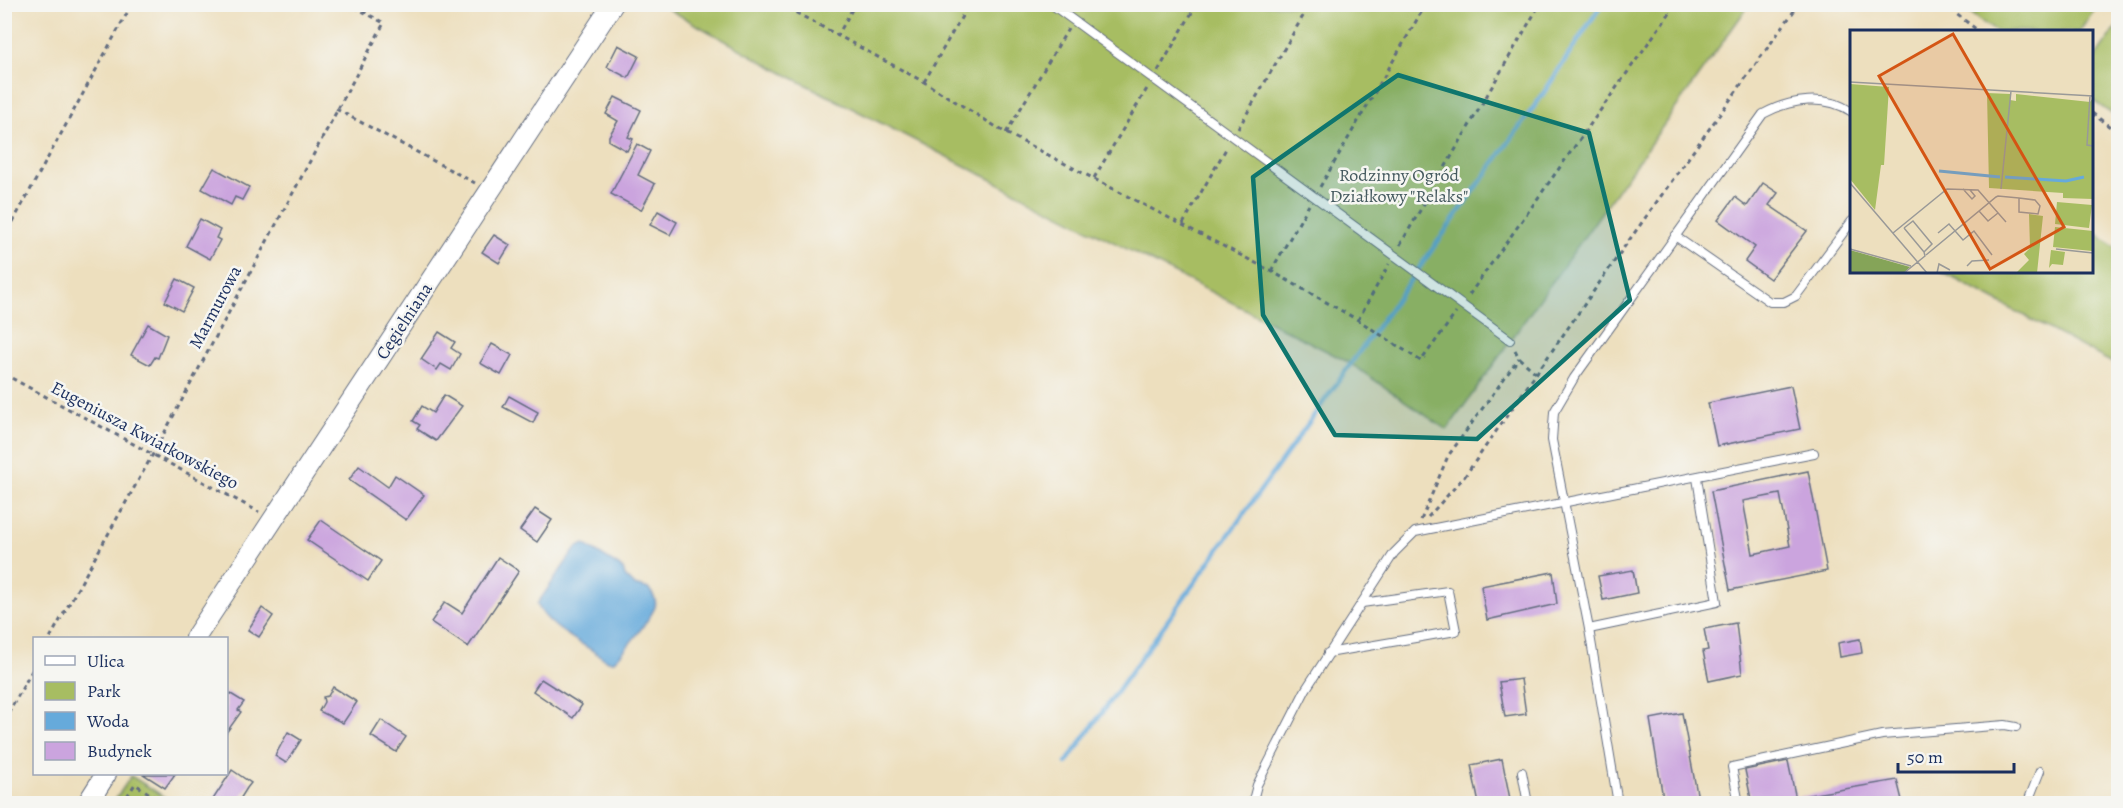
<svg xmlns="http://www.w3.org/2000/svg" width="2123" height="808" font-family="Alegreya,serif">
  <rect width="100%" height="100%" fill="#f6f6f2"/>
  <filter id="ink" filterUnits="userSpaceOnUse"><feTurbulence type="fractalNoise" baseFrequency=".0167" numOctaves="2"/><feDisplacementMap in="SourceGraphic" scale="12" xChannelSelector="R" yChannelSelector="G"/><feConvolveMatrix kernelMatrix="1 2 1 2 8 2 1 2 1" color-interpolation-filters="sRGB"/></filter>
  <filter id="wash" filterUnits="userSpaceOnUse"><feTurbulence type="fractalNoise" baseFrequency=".008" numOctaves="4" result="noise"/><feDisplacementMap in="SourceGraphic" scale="24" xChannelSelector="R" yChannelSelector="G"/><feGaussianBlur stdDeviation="1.35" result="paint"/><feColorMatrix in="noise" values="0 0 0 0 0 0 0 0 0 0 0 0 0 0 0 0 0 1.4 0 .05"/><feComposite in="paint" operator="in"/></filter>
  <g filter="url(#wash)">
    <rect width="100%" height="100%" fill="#eddfbe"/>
    <!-- green -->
    <g fill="#a7bd62" stroke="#617660" stroke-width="1.5">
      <polygon points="661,5 1749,5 1447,430 1348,362 785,74"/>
      <polygon points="1958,5 2098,5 2079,32 1995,31"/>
      <polygon points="2118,25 2118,118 2092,100 2092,62"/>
      <polygon points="2092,230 2118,250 2118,366 1942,272 2092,272"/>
      <polygon points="131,776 174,803 113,803"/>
    </g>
    <!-- water -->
    <path fill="#66aadb" stroke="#406c9c" stroke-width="1.5" d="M584,544L623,569L625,576L634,585L649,589C653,595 657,600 655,607C650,619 624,652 614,661H607C585,643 549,630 537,604L576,548Z"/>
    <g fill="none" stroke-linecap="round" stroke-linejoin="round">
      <!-- stream -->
      <polyline stroke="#66aadb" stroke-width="4.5" points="1066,763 1541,97 1602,4"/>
    </g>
    <g id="blocks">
      <!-- building -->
      <g fill="#cba4de" fill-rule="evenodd">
        <polygon points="618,45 639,56 628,78 607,67"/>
        <polygon points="615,97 641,110 628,137 633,139 627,151 609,141 609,136 618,121 606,114"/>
        <polygon points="637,144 650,151 638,175 655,184 641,210 611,194"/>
        <polygon points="214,168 249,187 242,200 235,197 231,205 202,189"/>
        <polygon points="1763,183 1778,193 1769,205 1807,231 1770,279 1745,261 1755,247 1718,220 1735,197 1747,206"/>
        <polygon points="658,211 677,222 670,235 650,225"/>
        <polygon points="200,219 220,230 216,238 220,240 210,259 186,246"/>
        <polygon points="494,235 510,245 499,263 482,252"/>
        <polygon points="177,279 194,288 182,311 165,302"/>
        <polygon points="148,324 167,335 158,358 155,357 150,365 131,355"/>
        <polygon points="439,332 455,342 451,348 460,354 451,370 441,364 437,370 421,359"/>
        <polygon points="492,344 512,355 501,375 480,363"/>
        <polygon points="1791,386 1800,429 1717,446 1708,403"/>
        <polygon points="444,395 462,406 436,441 417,429 420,425 413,421 422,406 433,413"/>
        <polygon points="509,396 538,412 533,423 503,407"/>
        <polygon points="359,466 388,487 395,475 424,495 406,520 349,480"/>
        <path d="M1808,471L1827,571L1730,590L1711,491ZM1780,494L1790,546L1753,554L1743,501Z"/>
        <polygon points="535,509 552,520 537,542 520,530"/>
        <polygon points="321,520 381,561 368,581 307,540"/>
        <polygon points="498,557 519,571 468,647 431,622 445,602 462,613"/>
        <polygon points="1633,570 1637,593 1603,600 1598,576"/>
        <polygon points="1553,572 1557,604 1487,620 1481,586"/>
        <polygon points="262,608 273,616 259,637 248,630"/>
        <polygon points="1736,623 1742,674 1709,681 1703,651 1708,650 1704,629"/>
        <polygon points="1860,639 1862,653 1840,657 1838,643"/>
        <polygon points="541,679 582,705 573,718 533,691"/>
        <polygon points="1521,679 1526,714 1505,717 1499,682"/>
        <polygon points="333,687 357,702 343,723 319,711 324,702 323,697 328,696"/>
        <polygon points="226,691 244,702 238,710 241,712 226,733"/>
        <polygon points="1682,713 1699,804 1664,804 1650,719"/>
        <polygon points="381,720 406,737 396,752 371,736"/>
        <polygon points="288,732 301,740 286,763 275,756"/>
        <polygon points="1502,759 1511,804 1479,804 1471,765"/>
        <polygon points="1788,761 1797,804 1752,804 1745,770"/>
        <polygon points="232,770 251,783 247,788 237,804 210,804"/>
        <polygon points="143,774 175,774 165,788"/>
        <polygon points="1897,780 1903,804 1798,804 1798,797"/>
      </g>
    </g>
  </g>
  <g filter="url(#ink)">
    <use href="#blocks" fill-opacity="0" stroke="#646d80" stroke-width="1.5"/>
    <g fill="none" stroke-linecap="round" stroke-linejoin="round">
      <defs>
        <g id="service">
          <polyline points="1051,4 1510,340"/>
          <polyline points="1675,236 1770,302 1784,302 1796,296 1852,221"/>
          <polyline points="1589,629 1717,602 1697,478"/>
          <polyline points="1328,653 1456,631 1448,591 1362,603"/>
          <polyline points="1522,772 1528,804"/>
          <polyline points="1252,804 1257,785 1306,689 1394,553 1415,532 1814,453"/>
          <path d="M1618,804L1589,629L1552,440L1554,412L1574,378L1763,114C1790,99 1826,94 1852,112"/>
          <polyline points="1739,804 1732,767 1882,735 2005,725 2016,727"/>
          <polyline points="2027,804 2040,771"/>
        </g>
        <g id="tertiary">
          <polyline points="195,638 613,4"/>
          <polyline points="87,804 106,774"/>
        </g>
      </defs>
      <!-- service casing -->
      <use href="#service" stroke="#646d80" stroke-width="10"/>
      <!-- tertiary casing -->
      <use href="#tertiary" stroke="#646d80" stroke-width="22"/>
      <!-- path -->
      <g stroke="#646d80" stroke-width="3" stroke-dasharray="4.5 4.5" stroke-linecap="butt">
        <polyline points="780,4 924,82 1006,133 1271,271 1358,320 1421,361 1456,313"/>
        <polyline points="1943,4 1980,32"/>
        <polyline points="837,37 855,4"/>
        <polyline points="1158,71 1197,4"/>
        <polyline points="924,82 969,4"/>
        <polyline points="336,109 475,183"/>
        <polyline points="2092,113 2118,133"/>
        <polyline points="1238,129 1310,4"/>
        <polyline points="1006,133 1068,29"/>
        <polyline points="1094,178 1148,87"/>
        <polyline points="1320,187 1426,4"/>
        <polyline points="1183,224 1227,147"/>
        <polyline points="4,238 132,4"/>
        <polyline points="1400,245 1540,4"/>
        <polyline points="1271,271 1309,205"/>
        <polyline points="1469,295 1676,4"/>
        <polyline points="1358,320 1389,264"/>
        <polyline points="1515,350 1519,358 1536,373"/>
        <polyline points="4,374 259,512"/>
        <polyline points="1428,517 1465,476 1625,246 1799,4"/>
        <polyline points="1421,520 1448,456 1519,358"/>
        <polyline points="50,638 153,454 384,23 349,4"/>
        <polyline points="4,721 34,667"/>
        <polyline points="122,804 135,784 165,804"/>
      </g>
      <!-- service -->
      <use href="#service" stroke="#fff" stroke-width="8"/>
      <!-- tertiary -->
      <use href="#tertiary" stroke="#fff" stroke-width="20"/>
    </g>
  </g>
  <!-- marked area -->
  <path fill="#0f766e" fill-opacity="0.2" stroke="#0f766e" stroke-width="4.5" stroke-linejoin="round" d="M1398,75L1589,133L1630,300L1477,439L1335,435L1263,315L1253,177Z"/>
  <g text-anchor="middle" stroke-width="5" stroke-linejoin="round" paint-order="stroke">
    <!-- park labels -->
    <g font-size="18" fill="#455a5f" stroke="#f6f6f2">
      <text x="1399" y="181">Rodzinny Ogród<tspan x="1399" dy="21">Działkowy "Relaks"</tspan></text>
    </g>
    <!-- street labels -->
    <g font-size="18" fill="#1b2f5e" stroke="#f6f6f2">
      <text transform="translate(215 307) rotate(-62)" y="6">Marmurowa</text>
      <text transform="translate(404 321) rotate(-57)" y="6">Cegielniana</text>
      <text transform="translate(145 435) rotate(28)" y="6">Eugeniusza Kwiatkowskiego</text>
    </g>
  </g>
  <!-- overview -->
  <g transform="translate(1850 30)">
    <rect width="243" height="243" fill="#eddfbe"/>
    <path d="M0,54L39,57L34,135H31L25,180L0,149ZM137,63L160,64V70L166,71V64L240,72L243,68V169L213,168V163L139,158ZM207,172L242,175L239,198L205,194ZM179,184L193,186L187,243H166L179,230L174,224L180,218ZM205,197L243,201L242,221L203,217ZM201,220L215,222L213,235L202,234L199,238Z" fill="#a7bd62"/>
    <path d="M0,220L60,237L54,243H0Z" fill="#85a458"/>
    <path fill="none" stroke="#66aadb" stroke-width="3" d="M89,141L150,147M155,147L216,151L234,147"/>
    <path fill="none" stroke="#999998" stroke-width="1.5" d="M0,52L243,66M240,66L237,115L243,116M0,153L77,243M113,159L122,169L125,166L120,160M151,159L161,61M129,181L138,191L148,183M54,198L63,191L82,214L74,222L75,226L54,243M54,198L74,222M43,203L97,159L128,160L156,192M88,203L99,194L113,210L124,201L142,225M0,219L61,236M206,219L243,223M76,225L146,167L148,166L169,168L185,170L190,176L188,184L169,182V168M117,236L122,231L139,230M87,243L89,234L100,240"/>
    <path fill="#d45514" fill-opacity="0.15" stroke="#d45514" stroke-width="3" d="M103,4L214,197L140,239L29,46Z"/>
    <rect width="243" height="243" fill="none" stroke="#1b2f5e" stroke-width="3"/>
  </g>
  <!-- margin -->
  <rect width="2123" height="808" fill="none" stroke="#f6f6f2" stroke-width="24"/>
  <!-- legend -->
  <rect x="33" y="637" width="195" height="138" fill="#f6f6f2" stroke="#9ea6b7" stroke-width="1.5"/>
  <rect x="45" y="656" width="30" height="9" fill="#ffffff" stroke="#9ea6b7" stroke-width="1.5"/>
  <text x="87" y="667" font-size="18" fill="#1b2f5e">Ulica</text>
  <rect x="45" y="682" width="30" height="18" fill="#a7bd62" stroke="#9ea6b7" stroke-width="1.5"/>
  <text x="87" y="697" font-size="18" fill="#1b2f5e">Park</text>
  <rect x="45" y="712" width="30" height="18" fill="#66aadb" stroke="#9ea6b7" stroke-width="1.5"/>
  <text x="87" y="727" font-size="18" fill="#1b2f5e">Woda</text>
  <rect x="45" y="742" width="30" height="18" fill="#cba4de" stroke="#9ea6b7" stroke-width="1.5"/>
  <text x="87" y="757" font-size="18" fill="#1b2f5e">Budynek</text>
  <!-- scale -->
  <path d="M1898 763v9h116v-9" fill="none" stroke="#1b2f5e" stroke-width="3"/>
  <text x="1907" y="763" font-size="18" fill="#1b2f5e" stroke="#f6f6f2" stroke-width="4.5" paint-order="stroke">50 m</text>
</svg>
